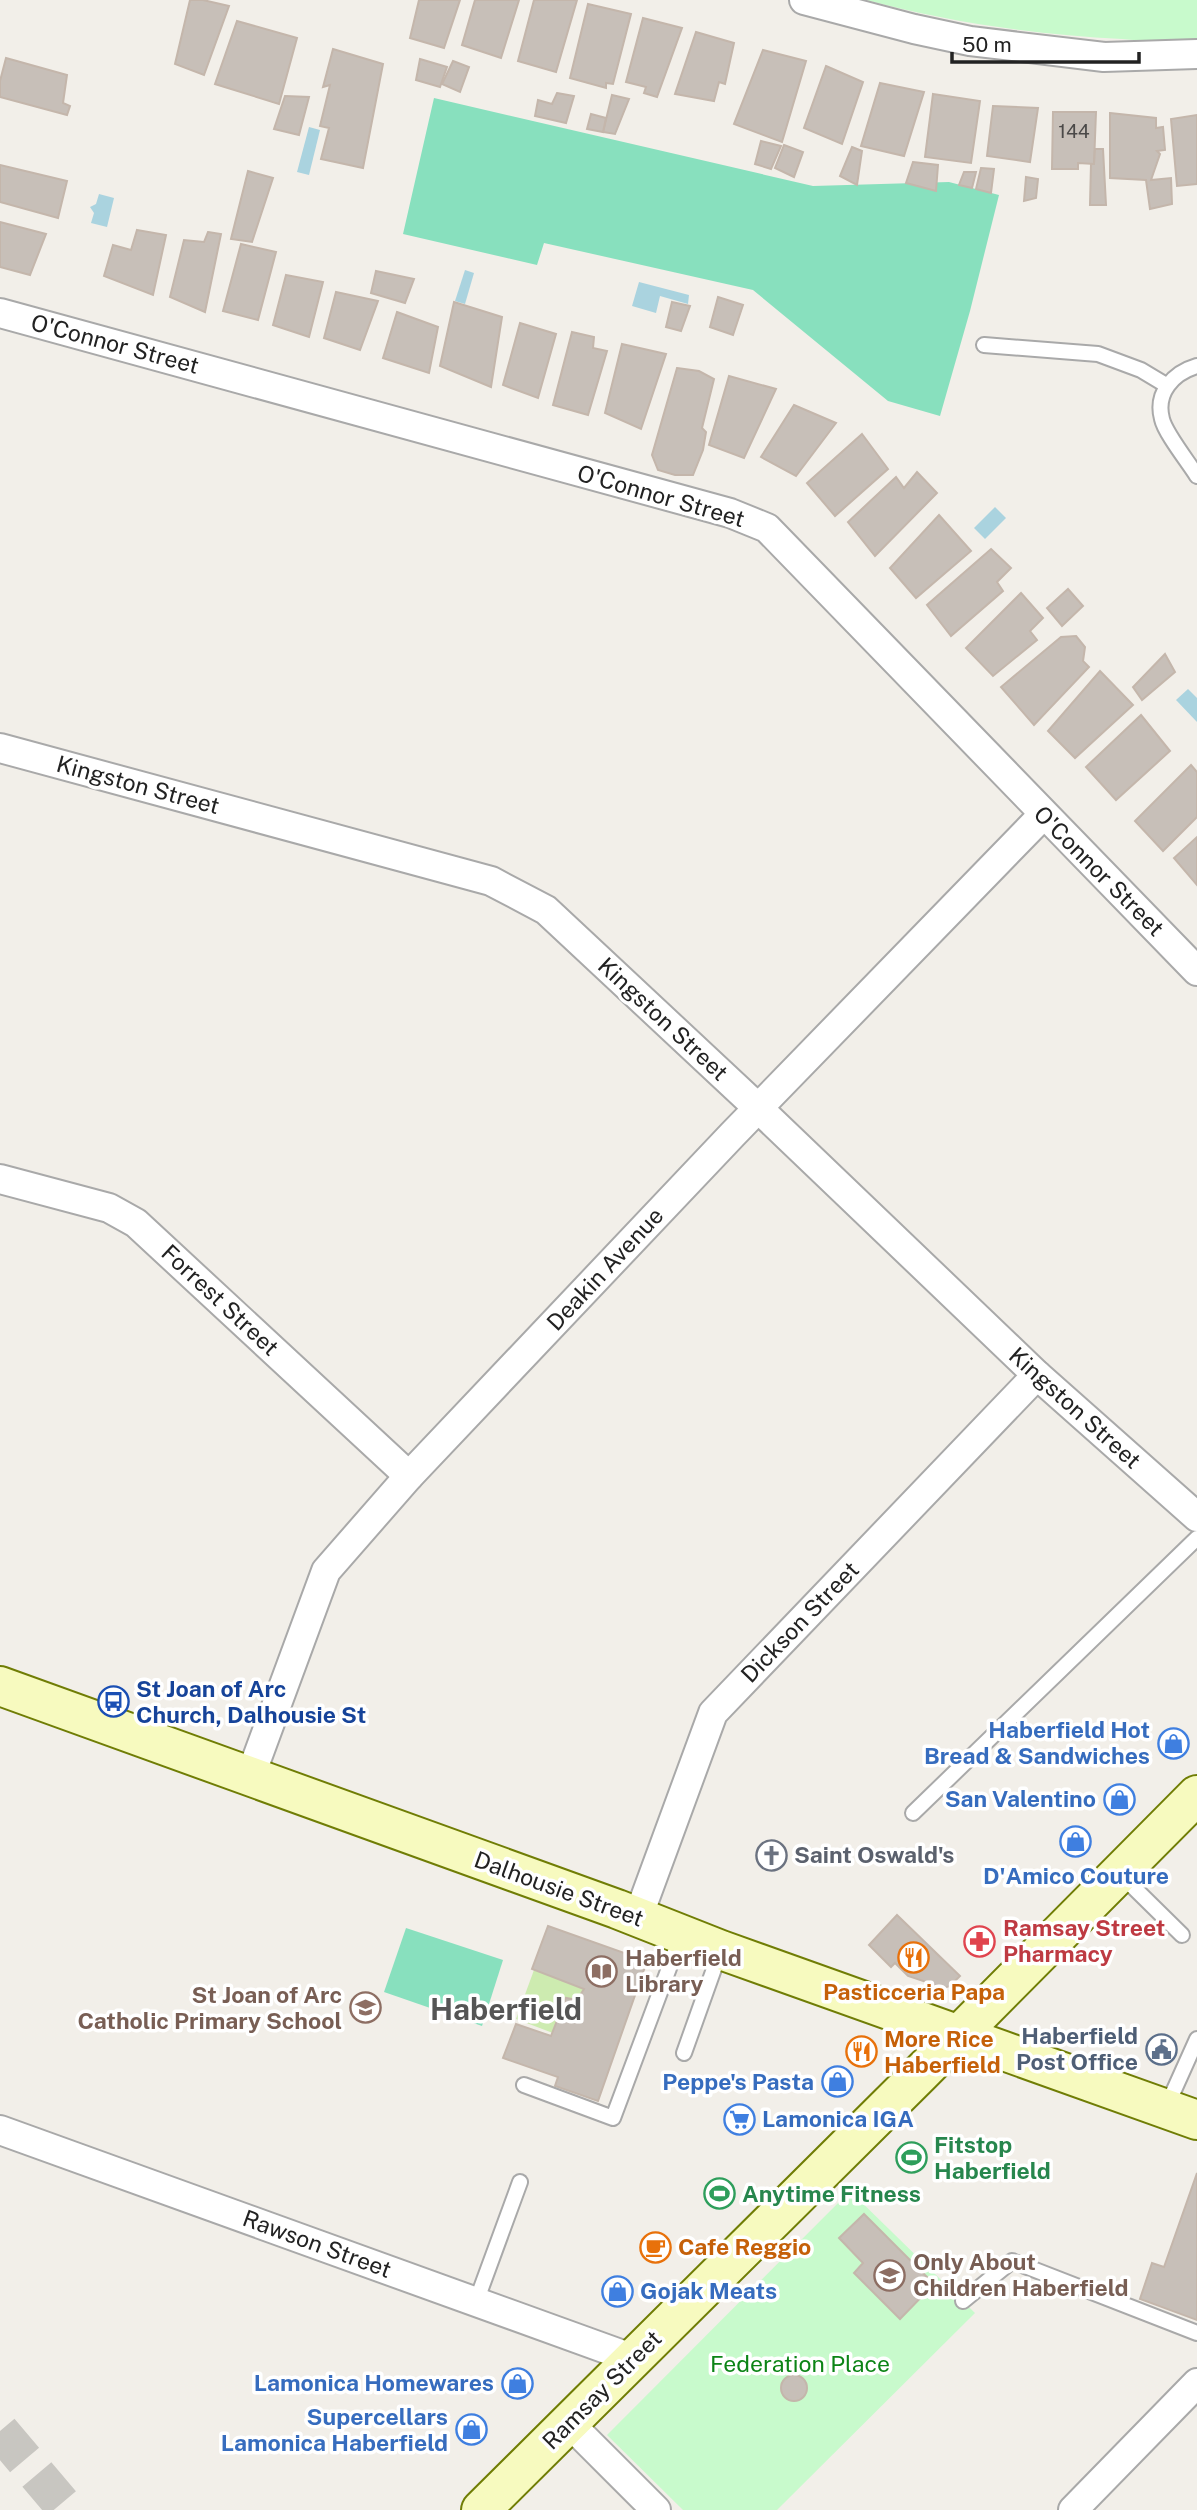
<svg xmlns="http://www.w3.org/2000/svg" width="1197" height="2510" font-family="'Public Sans',sans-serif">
  <rect width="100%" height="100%" fill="#f2efe9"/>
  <!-- grass -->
  <polygon fill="#cdebb0" points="534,1970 584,1989 566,2038 516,2019"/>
  <!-- park -->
  <g fill="#c8facc">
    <path d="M866,0H1197V42C1172,44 1146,41 1122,39C1036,35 949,22 866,0Z"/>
    <polygon points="850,2191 975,2313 777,2510 683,2510 607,2435"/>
  </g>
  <!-- pitch -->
  <g fill="#88e0be">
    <polygon points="434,98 813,186 949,182 999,195 970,311 940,416 888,401 753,290 544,243 537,265 403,234"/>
    <polygon points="406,1928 503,1960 482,2026 384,1992"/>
  </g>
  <!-- water -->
  <g fill="#aad3df">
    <polygon points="309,127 320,130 309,175 297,172"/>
    <polygon points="99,194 114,198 107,227 91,223 94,213 90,207 96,204"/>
    <polygon points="465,270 474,273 465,304 455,301"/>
    <polygon points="639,282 689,295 688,304 660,296 656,313 632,306"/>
    <polygon points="995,507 1006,518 985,539 974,528"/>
    <polygon points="1188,689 1197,698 1197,722 1176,700"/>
  </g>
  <!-- building -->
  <g fill="#c7bfb8" stroke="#c4b6ab" stroke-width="2">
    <polygon points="190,0 203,0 229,6 204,75 175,64"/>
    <polygon points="419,0 460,0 444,48 410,38"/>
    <polygon points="475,0 519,0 501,58 462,45"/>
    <polygon points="534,0 577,0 556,72 518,61"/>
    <polygon points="588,4 631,14 613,84 606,83 606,88 570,78"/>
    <polygon points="643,18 682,28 657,97 644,93 646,87 626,82"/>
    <polygon points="237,21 297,38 279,104 215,84"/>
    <polygon points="696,32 734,43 725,84 719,82 714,101 675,94"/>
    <polygon points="333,49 383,64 363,168 321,159 329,128 320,126 330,85 323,87"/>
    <polygon points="763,50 806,61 782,142 734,124"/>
    <polygon points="6,58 67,75 63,103 70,106 67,115 0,97 0,81"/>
    <polygon points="420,59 447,67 440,87 416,80"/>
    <polygon points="453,61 469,67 460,92 442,84"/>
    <polygon points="826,66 863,82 842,144 804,128"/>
    <polygon points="880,83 924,92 904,156 861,146"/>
    <polygon points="557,93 574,96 566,123 535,116 538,100 552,104"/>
    <polygon points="933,94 980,101 971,163 925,157"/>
    <polygon points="612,95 629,99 615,134 603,132"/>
    <polygon points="285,96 309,97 299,135 274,129"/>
    <polygon points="993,106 1038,108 1030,162 987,156"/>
    <polygon points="1053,112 1096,112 1094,164 1078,163 1078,169 1052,169"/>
    <polygon points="1110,113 1156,118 1156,128 1163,127 1165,150 1157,151 1160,154 1151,180 1171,178 1172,204 1150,209 1146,180 1110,178"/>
    <polygon points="591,114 606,118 603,132 587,129"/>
    <polygon points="1197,115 1197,184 1177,186 1171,119"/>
    <polygon points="761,141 781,146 771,169 755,164"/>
    <polygon points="784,145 803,152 794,177 775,168"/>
    <polygon points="852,147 862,151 857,185 840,176"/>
    <polygon points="1095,149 1103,149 1106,205 1090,205 1091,164 1094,164"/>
    <polygon points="913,162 938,165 936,191 906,183"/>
    <polygon points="0,165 67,181 58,218 0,202"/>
    <polygon points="981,168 994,169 991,193 976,189"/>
    <polygon points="248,171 273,178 252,242 231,239"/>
    <polygon points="964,172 976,172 972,188 959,185"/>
    <polygon points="1026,177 1038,179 1036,198 1024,201"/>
    <polygon points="0,222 46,234 30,275 0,267"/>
    <polygon points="137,230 166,235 153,295 104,276 113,245 131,250"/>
    <polygon points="208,232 221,234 205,312 170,297 184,240 204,242"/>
    <polygon points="241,244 276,252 258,320 223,311"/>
    <polygon points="376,271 414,279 405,303 371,293"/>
    <polygon points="286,275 323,282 309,337 273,325"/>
    <polygon points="336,292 378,301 360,350 324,338"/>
    <polygon points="718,297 743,305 733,335 710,327"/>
    <polygon points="454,302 502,317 491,387 440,366"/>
    <polygon points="672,302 690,306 681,331 666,327"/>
    <polygon points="397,312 438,327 429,373 383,358"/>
    <polygon points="520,323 556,334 538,398 503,385"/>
    <polygon points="572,332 594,337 593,348 607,351 588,415 553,405"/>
    <polygon points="622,344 666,354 641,429 605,413"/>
    <polygon points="677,368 699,371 714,379 702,428 706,432 703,450 693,475 675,475 658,470 652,455"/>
    <polygon points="729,376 776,389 744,458 709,445"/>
    <polygon points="794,405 836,423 796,476 761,457"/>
    <polygon points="862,434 888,469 835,516 807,483"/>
    <polygon points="917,472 937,493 875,556 848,522 896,477 904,488"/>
    <polygon points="939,515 971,551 916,598 890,568"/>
    <polygon points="991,549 1011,568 997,582 1003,591 951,636 927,605"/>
    <polygon points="1068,589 1083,606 1062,626 1047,608"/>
    <polygon points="1021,593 1043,618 1030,631 1037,640 993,676 966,648"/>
    <polygon points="1076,636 1085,647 1083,661 1089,667 1034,725 1001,687 1061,637"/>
    <polygon points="1165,654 1175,672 1142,700 1133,687"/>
    <polygon points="1100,671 1133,705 1075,758 1048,731"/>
    <polygon points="1141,715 1170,751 1116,800 1086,767"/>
    <polygon points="1191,765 1197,772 1197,817 1163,851 1135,821"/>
    <polygon points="1197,837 1197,885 1174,858"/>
    <polygon points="897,1915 960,1976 950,1986 944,1988 908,1976 895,1963 891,1967 869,1945"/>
    <polygon points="548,1926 647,1961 598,2101 555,2086 558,2077 503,2058 516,2024 551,2036 566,1998 577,2000 584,1989 532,1969"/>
    <polygon points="1197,2173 1197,2320 1140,2299 1152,2263 1164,2267"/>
    <polygon points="864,2214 934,2284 900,2319 854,2273 863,2263 839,2238"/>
    <circle cx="794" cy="2388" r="13"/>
  </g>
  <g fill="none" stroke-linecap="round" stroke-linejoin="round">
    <!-- highway-tunnel -->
    <polyline stroke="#c8c6c1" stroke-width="38" stroke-dasharray="38 19" stroke-linecap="butt" points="0,2431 67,2510"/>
    <defs>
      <g id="lane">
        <polyline points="984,345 1098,354 1141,370 1166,385"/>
        <path d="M1197,366C1173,373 1155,393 1162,419C1165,433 1189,463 1197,476"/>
        <polyline points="913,1813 1197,1538"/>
        <polyline points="1121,1875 1182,1935"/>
        <polyline points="684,2053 720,1952"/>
        <polyline points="524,2085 613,2118 681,1936"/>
        <polyline points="1166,2108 1197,2039"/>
        <polyline points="963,2301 1012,2261 1197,2333"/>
        <polyline points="476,2302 520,2182"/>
      </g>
      <g id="street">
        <polyline points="804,0 914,29 970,41 1104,57 1197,54"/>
        <polyline points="0,313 730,513 767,528 1197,971"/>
        <polyline points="0,748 491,881 546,910 758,1108 1037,1375 1197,1517"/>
        <polyline points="0,1179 109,1208 136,1223 409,1476"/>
        <polyline points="250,1777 326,1571 409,1476 733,1134 1043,815"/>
        <polyline points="638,1917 713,1713 1037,1375"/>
        <polyline points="0,2130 634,2359"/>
        <polyline points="569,2423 656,2510"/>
        <polyline points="1073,2510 1197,2383"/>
      </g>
      <g id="secondary">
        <polyline points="0,1686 617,1909 721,1950 1197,2120"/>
        <polyline points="481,2510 921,2073 1197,1795"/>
      </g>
    </defs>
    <!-- lane casing -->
    <use href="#lane" stroke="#a9a9a9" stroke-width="18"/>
    <!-- street casing -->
    <use href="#street" stroke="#a9a9a9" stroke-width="32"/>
    <!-- secondary casing -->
    <use href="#secondary" stroke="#707d05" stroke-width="42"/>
    <!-- lane -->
    <use href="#lane" stroke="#fff" stroke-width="14"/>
    <!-- street -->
    <use href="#street" stroke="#fff" stroke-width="28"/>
    <!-- secondary -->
    <use href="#secondary" stroke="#f7fabf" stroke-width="38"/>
  </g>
  <!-- icons -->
  <defs>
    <symbol id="bus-ring" viewBox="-11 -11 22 22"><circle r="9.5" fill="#fff" stroke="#1a4fb4" stroke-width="1.5"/><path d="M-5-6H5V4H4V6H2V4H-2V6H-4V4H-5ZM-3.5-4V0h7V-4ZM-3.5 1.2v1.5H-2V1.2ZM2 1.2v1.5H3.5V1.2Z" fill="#1a4fb4"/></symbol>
    <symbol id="shop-ring" viewBox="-11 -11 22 22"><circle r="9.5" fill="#fff" stroke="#3f7fe0" stroke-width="1.5"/><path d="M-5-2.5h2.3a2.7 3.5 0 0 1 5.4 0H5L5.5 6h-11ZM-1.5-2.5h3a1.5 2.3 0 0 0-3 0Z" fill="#3f7fe0"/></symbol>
    <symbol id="church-ring" viewBox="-11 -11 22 22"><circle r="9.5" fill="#fff" stroke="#6b7280" stroke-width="1.5"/><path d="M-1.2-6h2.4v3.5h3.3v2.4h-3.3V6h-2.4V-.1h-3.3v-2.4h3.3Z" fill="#6b7280"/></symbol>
    <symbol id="pharmacy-ring" viewBox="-11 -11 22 22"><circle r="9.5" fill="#fff" stroke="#e0444e" stroke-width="1.5"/><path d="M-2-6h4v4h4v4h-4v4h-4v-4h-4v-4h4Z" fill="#e0444e"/></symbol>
    <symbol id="restaurant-ring" viewBox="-11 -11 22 22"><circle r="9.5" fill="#fff" stroke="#e8710a" stroke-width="1.5"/><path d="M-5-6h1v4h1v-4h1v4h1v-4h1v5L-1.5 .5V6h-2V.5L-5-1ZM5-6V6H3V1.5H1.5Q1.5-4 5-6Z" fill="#e8710a"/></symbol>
    <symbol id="library-ring" viewBox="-11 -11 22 22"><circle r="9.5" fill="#fff" stroke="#8d6e63" stroke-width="1.5"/><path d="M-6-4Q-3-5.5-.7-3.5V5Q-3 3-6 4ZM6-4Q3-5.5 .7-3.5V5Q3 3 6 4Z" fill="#8d6e63"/></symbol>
    <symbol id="school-ring" viewBox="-11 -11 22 22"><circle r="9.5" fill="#fff" stroke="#8d6e63" stroke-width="1.5"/><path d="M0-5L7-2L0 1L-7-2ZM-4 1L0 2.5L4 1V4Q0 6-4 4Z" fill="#8d6e63"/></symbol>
    <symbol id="civic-ring" viewBox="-11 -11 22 22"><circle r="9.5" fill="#fff" stroke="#5c6f8a" stroke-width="1.5"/><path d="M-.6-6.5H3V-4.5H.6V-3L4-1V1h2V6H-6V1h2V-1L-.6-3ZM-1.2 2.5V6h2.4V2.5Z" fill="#5c6f8a"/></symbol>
    <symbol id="supermarket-ring" viewBox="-11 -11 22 22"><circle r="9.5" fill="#fff" stroke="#3f7fe0" stroke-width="1.5"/><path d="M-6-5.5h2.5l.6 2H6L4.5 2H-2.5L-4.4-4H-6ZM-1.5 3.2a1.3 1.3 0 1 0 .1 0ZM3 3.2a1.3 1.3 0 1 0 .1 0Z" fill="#3f7fe0"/></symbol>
    <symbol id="stadium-ring" viewBox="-11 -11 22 22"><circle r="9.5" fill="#fff" stroke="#2e9e5b" stroke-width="1.5"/><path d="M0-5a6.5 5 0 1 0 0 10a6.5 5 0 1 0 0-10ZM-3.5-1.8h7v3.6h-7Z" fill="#2e9e5b"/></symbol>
    <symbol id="cafe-ring" viewBox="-11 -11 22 22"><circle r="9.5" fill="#fff" stroke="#e8710a" stroke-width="1.5"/><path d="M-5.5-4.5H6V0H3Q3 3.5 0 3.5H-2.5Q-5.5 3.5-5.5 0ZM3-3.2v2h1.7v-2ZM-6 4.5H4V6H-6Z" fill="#e8710a"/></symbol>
  </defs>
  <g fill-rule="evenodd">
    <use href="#bus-ring" x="96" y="1684" width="35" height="35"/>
    <use href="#shop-ring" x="1156" y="1726" width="35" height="35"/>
    <use href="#shop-ring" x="1102" y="1782" width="35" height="35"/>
    <use href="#shop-ring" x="1058" y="1824" width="35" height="35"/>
    <use href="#church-ring" x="754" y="1838" width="35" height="35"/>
    <use href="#pharmacy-ring" x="962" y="1924" width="35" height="35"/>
    <use href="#restaurant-ring" x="896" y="1940" width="35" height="35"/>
    <use href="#library-ring" x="584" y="1954" width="35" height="35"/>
    <use href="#school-ring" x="348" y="1990" width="35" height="35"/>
    <use href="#civic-ring" x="1144" y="2032" width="35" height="35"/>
    <use href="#restaurant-ring" x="844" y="2034" width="35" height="35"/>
    <use href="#shop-ring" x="820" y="2064" width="35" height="35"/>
    <use href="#supermarket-ring" x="722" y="2102" width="35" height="35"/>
    <use href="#stadium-ring" x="894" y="2140" width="35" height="35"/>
    <use href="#stadium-ring" x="702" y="2176" width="35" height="35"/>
    <use href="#cafe-ring" x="638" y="2230" width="35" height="35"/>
    <use href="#school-ring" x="872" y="2258" width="35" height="35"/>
    <use href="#shop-ring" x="600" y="2274" width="35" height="35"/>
    <use href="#shop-ring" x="500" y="2366" width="35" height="35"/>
    <use href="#shop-ring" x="454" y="2412" width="35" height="35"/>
  </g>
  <g text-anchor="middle" stroke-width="7" stroke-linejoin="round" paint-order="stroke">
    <!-- number labels -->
    <g font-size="19" fill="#4b4948">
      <text x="1074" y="138">144</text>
    </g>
    <!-- street labels -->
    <g font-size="23" fill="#222" stroke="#fff">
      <text transform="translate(115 344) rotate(15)" y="8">O'Connor Street</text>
      <text transform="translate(661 496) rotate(16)" y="8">O'Connor Street</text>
      <text transform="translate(138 785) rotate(15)" y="8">Kingston Street</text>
      <text transform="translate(1099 871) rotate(45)" y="8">O'Connor Street</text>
      <text transform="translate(663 1019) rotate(43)" y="8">Kingston Street</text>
      <text transform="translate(605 1269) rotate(-47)" y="8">Deakin Avenue</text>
      <text transform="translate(220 1300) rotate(43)" y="8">Forrest Street</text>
      <text transform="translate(1075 1408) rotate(42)" y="8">Kingston Street</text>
      <text transform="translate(800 1622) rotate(-46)" y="8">Dickson Street</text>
      <text transform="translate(559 1889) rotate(20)" y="8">Dalhousie Street</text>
      <text transform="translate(317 2244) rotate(20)" y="8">Rawson Street</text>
      <text transform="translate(602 2390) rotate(-45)" y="8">Ramsay Street</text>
    </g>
    <!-- transit labels -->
    <g font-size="23" font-weight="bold" fill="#164399" stroke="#fff" text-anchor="start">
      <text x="136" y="1697">St Joan of Arc<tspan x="136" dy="26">Church, Dalhousie St</tspan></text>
    </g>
    <!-- shop labels -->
    <g font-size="23" font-weight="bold" fill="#366cbe" stroke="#fff" text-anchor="end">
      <text x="1150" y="1738">Haberfield Hot<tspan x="1150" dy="26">Bread &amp; Sandwiches</tspan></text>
      <text x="1096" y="1807">San Valentino</text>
      <text x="1076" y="1884" text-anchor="middle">D'Amico Couture</text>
      <text x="814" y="2090">Peppe's Pasta</text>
      <text x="762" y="2127" text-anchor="start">Lamonica IGA</text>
      <text x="640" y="2299" text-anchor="start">Gojak Meats</text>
      <text x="494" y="2391">Lamonica Homewares</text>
      <text x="448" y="2425">Supercellars<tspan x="448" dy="26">Lamonica Haberfield</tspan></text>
    </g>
    <!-- worship labels -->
    <g font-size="23" font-weight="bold" fill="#5b616d" stroke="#fff" text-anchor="start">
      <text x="794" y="1863">Saint Oswald's</text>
    </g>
    <!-- health labels -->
    <g font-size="23" font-weight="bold" fill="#be3a42" stroke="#fff" text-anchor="start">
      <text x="1003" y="1936">Ramsay Street<tspan x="1003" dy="26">Pharmacy</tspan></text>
    </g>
    <!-- education labels -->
    <g font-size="23" font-weight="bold" fill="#785e54" stroke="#fff" text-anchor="start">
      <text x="625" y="1966">Haberfield<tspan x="625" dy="26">Library</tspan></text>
      <text x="342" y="2003" text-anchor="end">St Joan of Arc<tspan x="342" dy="26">Catholic Primary School</tspan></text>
      <text x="913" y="2270">Only About<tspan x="913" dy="26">Children Haberfield</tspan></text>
    </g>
    <!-- food labels -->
    <g font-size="23" font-weight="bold" fill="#c56008" stroke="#fff" text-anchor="start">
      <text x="914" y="2000" text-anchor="middle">Pasticceria Papa</text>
      <text x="884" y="2047">More Rice<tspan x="884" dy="26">Haberfield</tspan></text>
      <text x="678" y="2255">Cafe Reggio</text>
    </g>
    <!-- service labels -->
    <g font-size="23" font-weight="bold" fill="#4e5e75" stroke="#fff" text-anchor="end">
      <text x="1138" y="2044">Haberfield<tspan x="1138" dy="26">Post Office</tspan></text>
    </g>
    <!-- leisure labels -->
    <g font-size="23" font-weight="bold" fill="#27864d" stroke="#fff" text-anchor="start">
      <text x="934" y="2153">Fitstop<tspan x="934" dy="26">Haberfield</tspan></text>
      <text x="742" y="2202">Anytime Fitness</text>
    </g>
    <!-- park labels -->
    <g font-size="23" fill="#0c8416" stroke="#fff">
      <text x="800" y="2372">Federation Place</text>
    </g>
    <!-- district labels -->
    <g font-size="30" font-weight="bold" fill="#555" stroke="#fff">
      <text x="506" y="2020">Haberfield</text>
    </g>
  </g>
  <!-- scale -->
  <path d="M952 52v10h187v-10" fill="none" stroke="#222222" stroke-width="3.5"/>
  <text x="962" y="52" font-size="21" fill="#222222" stroke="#ffffff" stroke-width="5" paint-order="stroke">50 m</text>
</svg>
